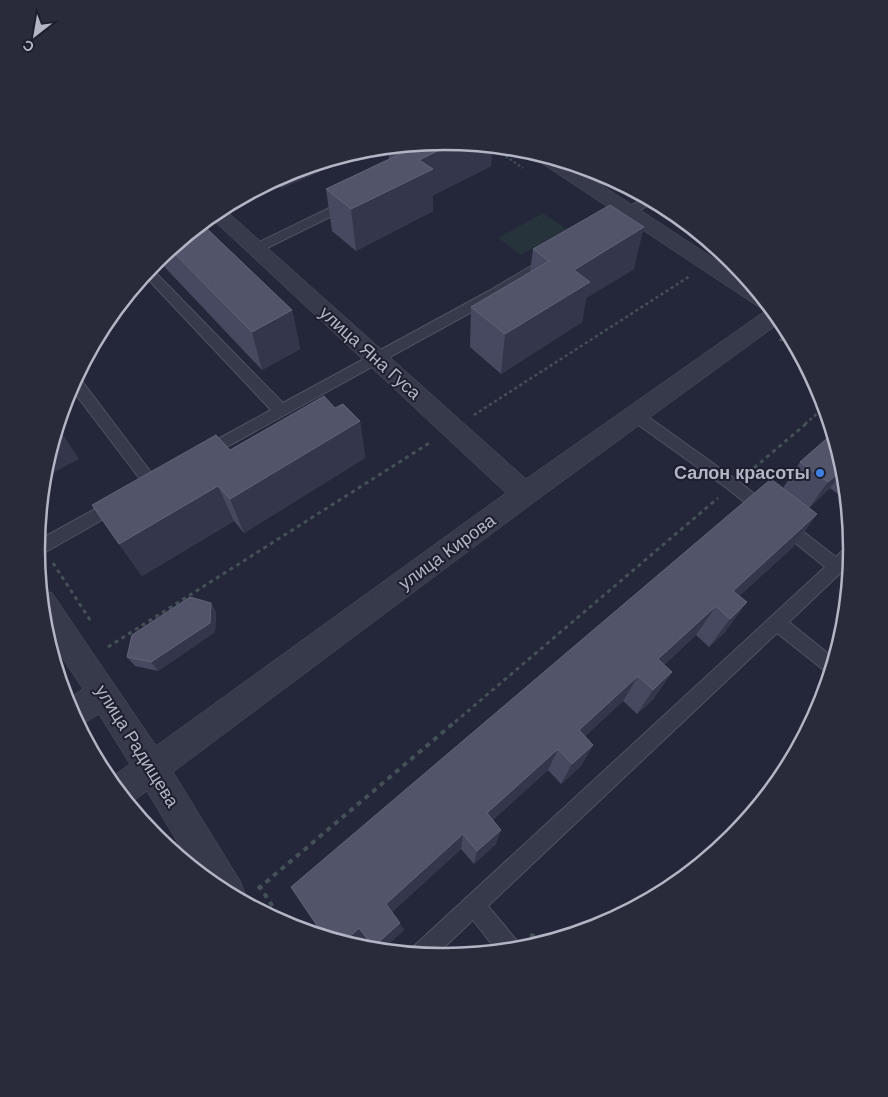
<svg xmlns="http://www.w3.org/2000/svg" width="888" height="1097" font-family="Arial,sans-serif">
  <rect width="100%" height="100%" fill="#242739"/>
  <!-- green -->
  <polygon fill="#26333a" points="543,213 566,229 521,255 498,238"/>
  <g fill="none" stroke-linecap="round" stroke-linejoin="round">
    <defs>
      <g id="lane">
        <polygon points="646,197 655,201 622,221 614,221 612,218 614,215"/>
        <polygon points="350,198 356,202 354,205 259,252 255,253 249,249 251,246"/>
        <polygon points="548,256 552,257 554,260 552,263 497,298 203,460 198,458 195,454 198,450 271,410 144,275 150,268 151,268 283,403 487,292"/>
        <polygon points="76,376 79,377 156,479 159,483 156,487 151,489 146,487 70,387"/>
        <polygon points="635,409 640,411 738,481 836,557 845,548 851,546 850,564 789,622 835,659 830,675 777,633 488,906 518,942 520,949 497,951 473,920 436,955 412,953 414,946 825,567 728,489 630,419 628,415 630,411"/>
        <polygon points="117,497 123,498 125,503 123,508 37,557 37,541"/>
      </g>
      <polygon id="street" points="533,152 565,161 750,282 782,321 534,502 173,772 240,881 245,893 242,901 217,887 193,868 147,791 129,804 109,779 130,764 99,714 79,726 66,700 83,689 45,632 40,590 52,593 156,746 506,493 209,216 222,207 526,479 765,311 534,158 532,154"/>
    </defs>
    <!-- lane casing -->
    <use href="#lane" stroke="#505262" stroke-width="2"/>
    <!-- street casing -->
    <use href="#street" stroke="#505262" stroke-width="1"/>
    <!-- path-far3 -->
    <polyline stroke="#445058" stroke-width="2" stroke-dasharray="2.5 2.5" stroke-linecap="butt" points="489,145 523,168"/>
    <!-- path-far2 -->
    <g stroke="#445058" stroke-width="2.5" stroke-dasharray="3 3" stroke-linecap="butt">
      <polyline points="780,339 800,353"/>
      <polyline points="474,415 690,276"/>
      <polyline points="805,424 825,407"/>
    </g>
    <!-- path-far1 -->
    <g stroke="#445058" stroke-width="3" stroke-dasharray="4 4" stroke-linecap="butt">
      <polyline points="748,473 807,423"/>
      <polyline points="53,563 92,623"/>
      <polyline points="108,647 431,442"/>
      <polyline points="455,722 718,498"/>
    </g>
    <!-- path -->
    <g stroke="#445058" stroke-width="4" stroke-dasharray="5 5" stroke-linecap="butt">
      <polyline points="88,735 107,766"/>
      <polyline points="138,815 148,821"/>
      <polyline points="259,885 283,923"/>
      <polyline points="258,889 456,721"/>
      <polyline points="530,935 552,940"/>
    </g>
    <!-- lane -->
    <use href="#lane" fill="#373a4a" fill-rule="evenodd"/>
    <!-- street -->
    <use href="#street" fill="#373a4a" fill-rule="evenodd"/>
  </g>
  <!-- wall -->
  <g fill="#46495f">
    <polygon points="444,141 492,145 491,166 433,195 433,211 356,251 332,231 326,189 389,159 388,146"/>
    <polygon points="318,163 319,172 282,188 272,180 288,172"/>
    <polygon points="201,223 292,310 300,349 262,370 157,259"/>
    <polygon points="533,249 634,269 586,298 582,322 501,374 470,347 471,307 530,272"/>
    <polygon points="335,408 360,421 365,458 244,533 234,521 142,576 119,544 230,450"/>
    <polygon points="800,462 844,469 847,501 830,488 809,508 817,514 792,548 739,596 747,602 725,632 709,647 696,635 664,665 672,672 654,698 646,706 637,714 623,701 585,736 593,745 581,766 561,784 548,770 493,820 496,844 474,864 461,849 392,912 404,930 382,950 376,950 373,947 365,936 355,946 324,936 783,488"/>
    <polygon points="211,603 216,613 215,632 158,671 135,666 127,657"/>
    <polygon points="818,710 805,734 799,729"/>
  </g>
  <!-- shaded-wall -->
  <g fill="#34374b">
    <polygon points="456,142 492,145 491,166 433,195 433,211 356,251 351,209 419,160"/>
    <polygon points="318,163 319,172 282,188 279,176 288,172"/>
    <polygon points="644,227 634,269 586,298 582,322 501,374 505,334 574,270"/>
    <polygon points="292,310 300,349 262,370 252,332"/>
    <polygon points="360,421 365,458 244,533 230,499"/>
    <polygon points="57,426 79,459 43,478 44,469"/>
    <polygon points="844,468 844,470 830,488 809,508 828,482"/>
    <polygon points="218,486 234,521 142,576 119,544"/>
    <polygon points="817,514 792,548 722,612 733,591"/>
    <polygon points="747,602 725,632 709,647 730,619"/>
    <polygon points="211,603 216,613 215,632 158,671 151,662"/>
    <polygon points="716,606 696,635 645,682 658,659"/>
    <polygon points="672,672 654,698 637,714 653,690"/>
    <polygon points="638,676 623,701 568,752 579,730"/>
    <polygon points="593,745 581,766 561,784 572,764"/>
    <polygon points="558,749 548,770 483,829 487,813"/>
    <polygon points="501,830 496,844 474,864 477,851"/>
    <polygon points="463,834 461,849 391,913 386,904"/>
    <polygon points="400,923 404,930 382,950 376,950 373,947"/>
    <polygon points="359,928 367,935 355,946 344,942"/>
  </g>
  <!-- building -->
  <g fill="#52556a" stroke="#616478">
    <polygon points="444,141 456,142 419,160 433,169 351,209 326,189 400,154 390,146"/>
    <polygon points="610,205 644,227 574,270 590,282 505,334 471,307 549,261 533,249"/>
    <polygon points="201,223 292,310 252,332 170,249"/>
    <polygon points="324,396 335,408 343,404 360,421 230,499 218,486 119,544 92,505 216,435 230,450"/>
    <polygon points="833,433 844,468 828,482 800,462"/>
    <polygon points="771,479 817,514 733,591 747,602 730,619 716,606 658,659 672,672 662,681 653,690 638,676 579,730 593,745 572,764 558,749 487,813 501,830 477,851 463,834 386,904 400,923 373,947 359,928 344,942 324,936 291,887"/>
    <polygon points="190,597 211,603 210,623 151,662 127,657 132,635"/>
    <polygon points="817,712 808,729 804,725"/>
  </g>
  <!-- markers -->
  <circle fill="#3f7fe0" stroke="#1d1f2f" stroke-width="2" cx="820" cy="473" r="5"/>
  <g text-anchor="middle" stroke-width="4" stroke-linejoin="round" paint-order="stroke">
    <!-- street labels -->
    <g font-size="18" fill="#b3b5c5" stroke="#1d1f2f">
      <text transform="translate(370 353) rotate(42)" y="6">улица Яна Гуса</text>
      <text transform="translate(447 552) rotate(-36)" y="6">улица Кирова</text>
      <text transform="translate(137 746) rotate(58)" y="6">улица Радищева</text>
    </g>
    <!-- poi labels -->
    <g font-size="18" font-weight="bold" fill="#b3b5c5" stroke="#1d1f2f" text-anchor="end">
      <text x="810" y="479">Салон красоты</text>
    </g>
  </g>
  <!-- crop -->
  <path d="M0 0H888V1097H0ZM45 549a399 399 0 1 1 798 0a399 399 0 1 1-798 0Z" fill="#292b3b" fill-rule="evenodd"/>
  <path fill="none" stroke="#b3b5c5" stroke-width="2.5" d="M45 549a399 399 0 1 1 798 0a399 399 0 1 1-798 0Z"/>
  <!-- north arrow -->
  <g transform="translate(35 35) rotate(211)" stroke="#1d1f2f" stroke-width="4" paint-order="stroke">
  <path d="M0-4L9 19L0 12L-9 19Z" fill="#b3b5c5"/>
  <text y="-8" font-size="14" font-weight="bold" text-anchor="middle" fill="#b3b5c5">С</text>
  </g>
</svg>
